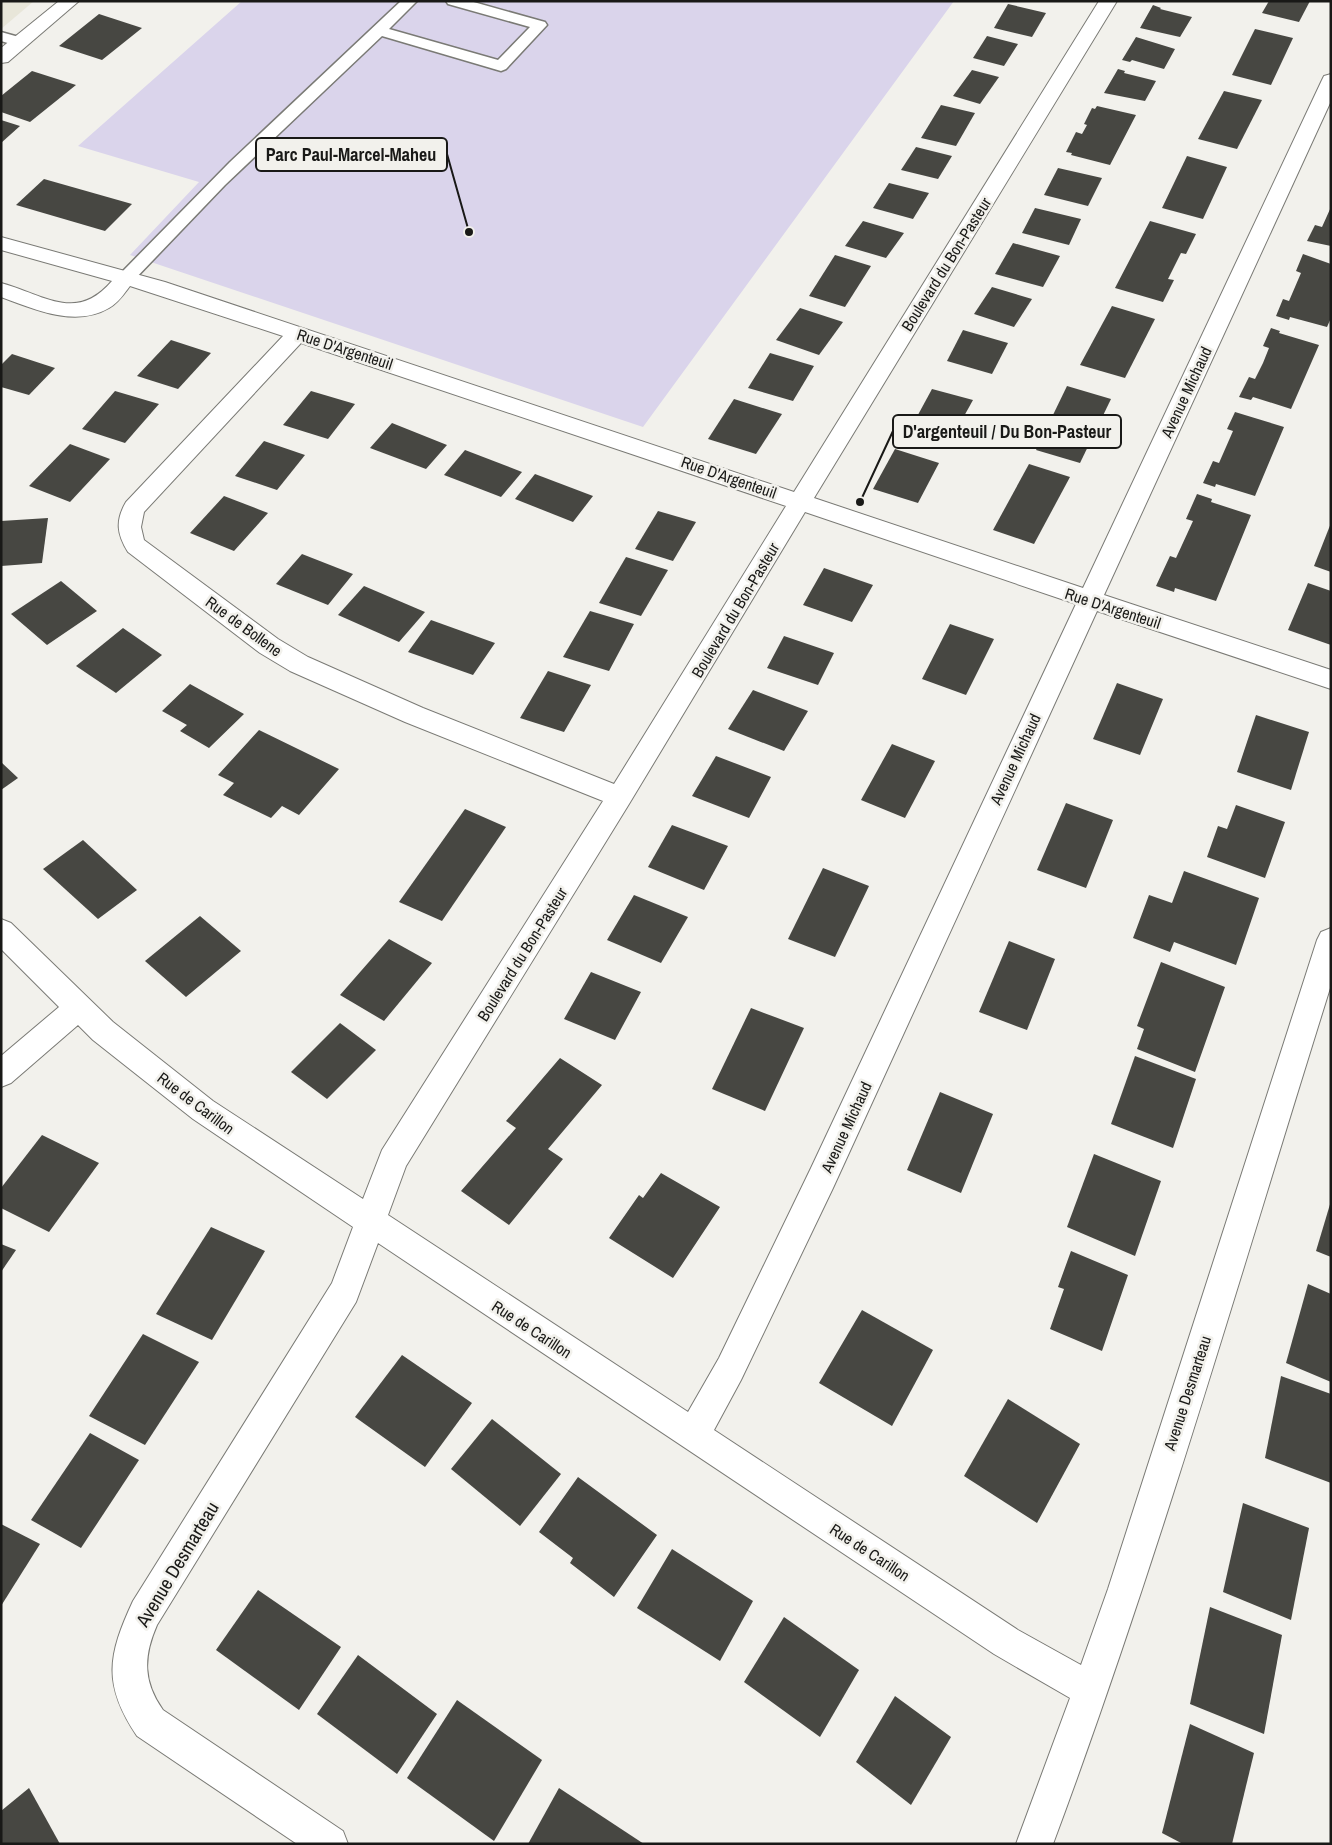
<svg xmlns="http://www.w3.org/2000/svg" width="1332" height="1845" font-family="'Archivo Narrow',sans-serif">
  <rect width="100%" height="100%" fill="#f2f1ec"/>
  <!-- built -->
  <polygon fill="#e8e6d9" points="1,1 34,1 1,29"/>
  <!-- green -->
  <polygon fill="#dad4eb" points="242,1 954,1 643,427 130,255 199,182 78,146"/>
  <!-- building -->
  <g fill="#474742">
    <polygon points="1269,1 1310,1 1299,22 1262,13"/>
    <polygon points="1008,4 1046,13 1032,37 994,28"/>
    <polygon points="1153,5 1161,8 1160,9 1192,17 1180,37 1140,28"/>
    <polygon points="99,14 142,28 102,60 59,46"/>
    <polygon points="1255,29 1293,38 1271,85 1232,75"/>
    <polygon points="987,36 1018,44 1004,66 973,58"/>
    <polygon points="1136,37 1175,49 1164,69 1132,60 1130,62 1122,60"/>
    <polygon points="1118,69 1125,71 1124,73 1156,81 1145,101 1104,93"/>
    <polygon points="972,70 999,77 980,104 953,96"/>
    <polygon points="32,71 76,85 30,122 1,112 1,96"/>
    <polygon points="1224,91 1262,100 1237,149 1198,139"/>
    <polygon points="941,105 975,113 956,146 921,138"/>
    <polygon points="1097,106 1136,115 1110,165 1071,155 1072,153 1066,152 1076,132 1082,134 1087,125 1084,124 1092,108 1095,109"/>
    <polygon points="1,120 20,126 1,143"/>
    <polygon points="916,147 952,156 938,179 901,170"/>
    <polygon points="1187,156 1227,167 1203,219 1162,208"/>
    <polygon points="1058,168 1102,178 1088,206 1044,195"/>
    <polygon points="44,179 132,204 105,231 16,205"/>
    <polygon points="889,183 929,193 913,219 873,208"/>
    <polygon points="1331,207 1331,246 1307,241 1315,225 1322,227"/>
    <polygon points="1035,208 1081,219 1069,245 1022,233"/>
    <polygon points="863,221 904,233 886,258 845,246"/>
    <polygon points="1150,221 1196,234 1186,254 1181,253 1168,279 1174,280 1163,302 1115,288"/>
    <polygon points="1013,243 1060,256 1043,287 995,274"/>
    <polygon points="1303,254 1331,264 1331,318 1327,327 1290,317 1289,320 1276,316 1283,299 1289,301 1301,273 1296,271"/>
    <polygon points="835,255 871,266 845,307 809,296"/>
    <polygon points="992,287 1032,299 1014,327 974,314"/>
    <polygon points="1112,306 1155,319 1125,378 1080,365"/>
    <polygon points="800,308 843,322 819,355 776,340"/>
    <polygon points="1271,328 1280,331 1279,333 1319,345 1291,409 1253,397 1251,400 1239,397 1249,377 1255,379 1263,363 1269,348 1263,346"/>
    <polygon points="963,330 1008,343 992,374 947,361"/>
    <polygon points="171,340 211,353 178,389 137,376"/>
    <polygon points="770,353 814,366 793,401 748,388"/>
    <polygon points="12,354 55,368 29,395 1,387 1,365"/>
    <polygon points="1067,386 1111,399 1080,463 1036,450"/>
    <polygon points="932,389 973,400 953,436 913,424"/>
    <polygon points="115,391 159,404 125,443 82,429"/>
    <polygon points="311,391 355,404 328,439 283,425"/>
    <polygon points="734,399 782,414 756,454 708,439"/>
    <polygon points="1235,412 1284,427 1255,496 1216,484 1215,487 1203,483 1213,461 1219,463 1233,431 1227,429"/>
    <polygon points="392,423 447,445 426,469 370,448"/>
    <polygon points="264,441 305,455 277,490 235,476"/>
    <polygon points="70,444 110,459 70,502 29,486"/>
    <polygon points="895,449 939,463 918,503 873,489"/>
    <polygon points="465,450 522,472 501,497 444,475"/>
    <polygon points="1029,464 1070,477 1034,544 993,530"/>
    <polygon points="535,474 593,496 573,522 515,499"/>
    <polygon points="1197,494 1212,499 1211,502 1251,515 1216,601 1175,588 1174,592 1156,586 1170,556 1176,558 1193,521 1186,519"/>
    <polygon points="224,496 268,513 234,551 190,533"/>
    <polygon points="658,511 696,522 673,561 635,549"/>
    <polygon points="48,518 42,563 1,566 1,521"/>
    <polygon points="1331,523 1331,572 1314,566"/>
    <polygon points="302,554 353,574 328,605 276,584"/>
    <polygon points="626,557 668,570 641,616 599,603"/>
    <polygon points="824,568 873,585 852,622 803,605"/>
    <polygon points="61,581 97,611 47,645 11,614"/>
    <polygon points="1308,583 1331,591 1331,645 1288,630"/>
    <polygon points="364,586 425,612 399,642 338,615"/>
    <polygon points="590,611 634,624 609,671 563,657"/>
    <polygon points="431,620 495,643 473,675 408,652"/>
    <polygon points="950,624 994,639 966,695 922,679"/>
    <polygon points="123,628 162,655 116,693 76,666"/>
    <polygon points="784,636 834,653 818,685 767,668"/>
    <polygon points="548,671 591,685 564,732 520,718"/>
    <polygon points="1117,683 1163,699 1140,755 1093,739"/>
    <polygon points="190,684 244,714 209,748 180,731 187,725 162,711"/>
    <polygon points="753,690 808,711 784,751 728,729"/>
    <polygon points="1256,715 1309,732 1291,790 1237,772"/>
    <polygon points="259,730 339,769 299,815 282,806 271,818 223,795 234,783 218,775"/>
    <polygon points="892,744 935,761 905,818 861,800"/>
    <polygon points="716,756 771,777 749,818 692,796"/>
    <polygon points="1,762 18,778 1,790"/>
    <polygon points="1066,803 1113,820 1086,888 1037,870"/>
    <polygon points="1236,805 1285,822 1265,878 1207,857 1218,826 1227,829"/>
    <polygon points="465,809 506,827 442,921 399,902"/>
    <polygon points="672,825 728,846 704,890 648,867"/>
    <polygon points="83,840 137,890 98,919 43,869"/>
    <polygon points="823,868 869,886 835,957 788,939"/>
    <polygon points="1184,871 1259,898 1236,965 1174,942 1170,952 1133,938 1149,895 1172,903"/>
    <polygon points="634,895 688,917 661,963 607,940"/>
    <polygon points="200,916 241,951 186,997 145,961"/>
    <polygon points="389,939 432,963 384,1021 340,995"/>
    <polygon points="1009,941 1055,959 1027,1030 979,1012"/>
    <polygon points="1161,962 1225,987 1195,1072 1137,1049 1144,1029 1137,1026"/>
    <polygon points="591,972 641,992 615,1040 564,1019"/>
    <polygon points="751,1008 804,1028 765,1111 712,1089"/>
    <polygon points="340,1023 376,1050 327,1099 291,1072"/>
    <polygon points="1135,1056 1196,1079 1173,1148 1111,1124"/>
    <polygon points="560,1058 602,1085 548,1149 563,1159 509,1225 461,1191 516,1128 506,1121"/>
    <polygon points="940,1092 993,1114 961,1193 907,1170"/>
    <polygon points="42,1135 99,1163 49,1232 1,1208 1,1188"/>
    <polygon points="1094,1154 1161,1181 1135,1256 1067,1227"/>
    <polygon points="661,1173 720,1207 673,1278 609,1238 639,1195 643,1198"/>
    <polygon points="1331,1201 1331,1257 1316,1251"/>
    <polygon points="211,1227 265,1251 212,1340 156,1314"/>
    <polygon points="1,1244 16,1250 1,1272"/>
    <polygon points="1071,1251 1128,1275 1102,1351 1050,1329 1064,1289 1058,1287"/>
    <polygon points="1308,1284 1331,1294 1331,1382 1286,1363"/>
    <polygon points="862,1310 933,1350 892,1426 819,1383"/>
    <polygon points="143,1334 199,1362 145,1445 89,1416"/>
    <polygon points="402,1355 472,1403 425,1467 355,1417"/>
    <polygon points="1281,1376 1331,1394 1331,1483 1265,1458"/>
    <polygon points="1008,1399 1080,1444 1037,1523 964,1476"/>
    <polygon points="492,1419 561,1474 520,1526 451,1469"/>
    <polygon points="90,1433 139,1460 81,1548 31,1520"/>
    <polygon points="578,1477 657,1535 614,1597 570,1563 573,1558 539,1532"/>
    <polygon points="1243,1503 1309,1528 1291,1620 1223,1592"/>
    <polygon points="1,1524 40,1544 1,1606"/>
    <polygon points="672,1549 753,1601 720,1661 637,1608"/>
    <polygon points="258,1590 341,1647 299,1710 216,1650"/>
    <polygon points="1210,1607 1282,1635 1264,1734 1190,1704"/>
    <polygon points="784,1617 859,1670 820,1737 744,1682"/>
    <polygon points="358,1655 437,1714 397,1774 317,1714"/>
    <polygon points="895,1696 951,1737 911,1805 856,1762"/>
    <polygon points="457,1700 542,1760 494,1841 407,1778"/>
    <polygon points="1190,1724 1254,1753 1232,1844 1183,1844 1162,1833"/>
    <polygon points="29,1788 60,1844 1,1844 1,1811"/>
    <polygon points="559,1788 644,1844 528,1844"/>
  </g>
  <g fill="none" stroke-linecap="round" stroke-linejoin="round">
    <defs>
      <g id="lane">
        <polygon points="401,1 417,1 389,29 498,60 530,27 448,4 446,1 470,1 545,22 547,25 506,69 501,71 382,36 225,185 132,282 126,283 120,282 117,278 120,274 230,162"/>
        <polygon points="1,32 26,39 29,42 26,45 21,47 1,41"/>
      </g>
      <path id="street" d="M1099,1H1117L814,498L1083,588L1322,80L1324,76L1331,74V101L1104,595L1331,670V689L1097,611L833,1188L741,1380L714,1430L1018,1630L1081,1665L1108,1589L1317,940L1321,932L1331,928V985C1241,1272 1158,1562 1053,1844H1016L1070,1698L994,1654L378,1243L356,1302L157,1625C143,1657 143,1682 163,1710L343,1831L348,1844H297L137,1736C102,1684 108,1655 133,1601L332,1283L353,1227L193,1119L93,1040L78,1025L11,1083L1,1087V1056L59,1007L1,949V919L11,923L113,1022L213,1101L363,1199L382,1150L603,801L405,722L290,671L260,653L128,552C117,534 115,521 126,502L283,336L130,286C124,294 118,303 109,308C75,328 34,309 1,297V283C45,295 76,323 112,281L1,250V237L165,282L794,492ZM301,343L786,506L614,784L423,708L308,657L278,639L144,540L141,527L144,512ZM805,512L1076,604L811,1168L719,1358L688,1412L388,1215L406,1166L629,804Z"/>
      <polygon id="secondary" points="59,1 79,1 8,62 1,63 1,48"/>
    </defs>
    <!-- lane casing -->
    <use href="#lane" stroke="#7a7a75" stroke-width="3"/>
    <!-- street casing -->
    <use href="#street" stroke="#7a7a75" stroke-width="2"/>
    <!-- secondary casing -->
    <use href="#secondary" stroke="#7a7a75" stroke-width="2"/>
    <!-- lane -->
    <use href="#lane" fill="#fff" fill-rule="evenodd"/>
    <!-- street -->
    <use href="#street" fill="#fff" fill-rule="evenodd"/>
    <!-- secondary -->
    <use href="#secondary" fill="#fff" fill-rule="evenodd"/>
  </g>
  <g text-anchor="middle" stroke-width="5" stroke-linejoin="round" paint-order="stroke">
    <!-- street labels -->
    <g font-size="16" fill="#191917" stroke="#f2f1ec">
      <text transform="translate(946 264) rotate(-58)" y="6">Boulevard du Bon-Pasteur</text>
      <text transform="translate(345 349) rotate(18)" y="6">Rue D'Argenteuil</text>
      <text transform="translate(1186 392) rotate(-65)" y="6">Avenue Michaud</text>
      <text transform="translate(729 477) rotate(19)" y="6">Rue D'Argenteuil</text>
      <text transform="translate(1113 608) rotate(18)" y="6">Rue D'Argenteuil</text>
      <text transform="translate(735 610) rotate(-59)" y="6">Boulevard du Bon-Pasteur</text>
      <text transform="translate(244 626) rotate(36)" y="6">Rue de Bollene</text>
      <text transform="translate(1015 759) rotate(-65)" y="6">Avenue Michaud</text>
      <text transform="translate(522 954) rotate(-58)" y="6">Boulevard du Bon-Pasteur</text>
      <text transform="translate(196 1103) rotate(37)" y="6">Rue de Carillon</text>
      <text transform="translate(846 1127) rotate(-65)" y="6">Avenue Michaud</text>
      <text transform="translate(532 1329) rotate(33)" y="6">Rue de Carillon</text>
      <text transform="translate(1187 1393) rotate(-72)" y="6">Avenue Desmarteau</text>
      <text transform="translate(870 1552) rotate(33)" y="6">Rue de Carillon</text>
    </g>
    <!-- near-street labels -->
    <g font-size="19" fill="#191917" stroke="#f2f1ec">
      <text transform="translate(177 1564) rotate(-59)" y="7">Avenue Desmarteau</text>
    </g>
  </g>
  <!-- callouts -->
  <path fill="none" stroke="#191917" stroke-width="2" d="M469 232L447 154M860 502L893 431"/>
  <g fill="#191917" stroke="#f2f1ec" stroke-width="2">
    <circle cx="469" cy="232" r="5"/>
    <circle cx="860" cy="502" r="5"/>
  </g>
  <g fill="#f2f1ec" stroke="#191917" stroke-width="2">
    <rect x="256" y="138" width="191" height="33" rx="5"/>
    <rect x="893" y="415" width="228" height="33" rx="5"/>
  </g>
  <g font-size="18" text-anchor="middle" font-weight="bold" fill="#191917">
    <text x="351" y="161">Parc Paul-Marcel-Maheu</text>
    <text x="1007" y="438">D'argenteuil / Du Bon-Pasteur</text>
  </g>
  <!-- border -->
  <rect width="1332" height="1845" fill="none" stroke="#191917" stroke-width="5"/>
</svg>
